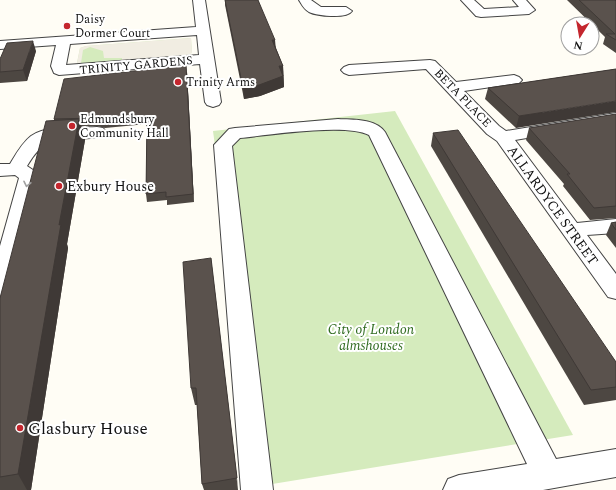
<svg xmlns="http://www.w3.org/2000/svg" width="616" height="490" font-family="Spectral,serif">
  <rect width="100%" height="100%" fill="#fffdf5"/>
  <!-- green -->
  <g fill="#d5ebbd">
    <polygon points="191,38 192,53 177,56 83,64 77,63 80,48 86,46"/>
    <polygon points="395,111 573,435 260,486 213,131"/>
  </g>
  <!-- plaza -->
  <polygon fill="#f1ede2" points="191,38 192,53 186,55 122,61 122,58 104,58 103,51 90,47 83,50 81,63 77,63 80,48 86,46"/>
  <g fill="none" stroke-linecap="round" stroke-linejoin="round">
    <defs>
      <g id="minor">
        <path d="M193,0H205L221,102L219,105L213,107L207,105L205,102L200,64L59,75L54,73L51,66L56,45L0,49V41L196,27ZM197,35L199,55L66,65L70,44Z"/>
        <path d="M299,0H311L321,7H346L352,11C347,19 317,16 309,12C304,9 302,5 299,0Z"/>
        <polygon points="461,0 474,0 484,9 519,7 513,0 526,0 535,10 529,14 481,17 476,16"/>
        <polygon points="430,60 435,61 456,82 514,75 519,77 522,80 519,83 464,91 499,126 506,131 616,113 616,123 515,140 577,223 616,219 616,233 587,235 616,274 616,299 608,297 497,141 487,134 426,69 349,75 344,73 341,70 344,67 349,65"/>
        <path d="M338,119C353,120 375,118 385,132L556,459L616,449V477L543,490H443L448,479L459,475L527,464L369,135C346,123 269,135 240,138L232,146L273,490H241L214,145L229,129L235,128Z"/>
        <path d="M97,127L103,128L106,132L103,136C66,145 51,125 27,166L33,170L39,177L12,289L8,295L0,297V246L19,178L15,175L0,176V164H10C16,154 22,143 31,136C49,124 77,128 97,127Z"/>
      </g>
    </defs>
    <!-- minor casing -->
    <use href="#minor" stroke="#444" stroke-width="2"/>
    <!-- minor -->
    <use href="#minor" fill="#fff" fill-rule="evenodd"/>
  </g>
  <!-- wall -->
  <g fill="#4d4742">
    <polygon points="225,0 258,0 276,48 283,66 284,87 260,96 244,99 225,5"/>
    <polygon points="567,0 616,0 616,53 603,44 605,37"/>
    <polygon points="36,51 27,81 0,83 0,59"/>
    <polygon points="616,69 516,128 485,99 488,88"/>
    <polygon points="187,72 194,202 167,205 167,200 147,202 146,194 147,124 105,128 97,126 81,126 85,140 67,244 68,248 31,490 0,490 0,298 54,120 54,119"/>
    <polygon points="616,114 616,218 590,220 563,186 564,184 526,140 529,128"/>
    <polygon points="433,133 616,362 616,400 584,405 431,146"/>
    <polygon points="616,222 616,248 606,235 611,223"/>
    <polygon points="211,258 238,490 204,490 202,484 197,405 195,405 191,388"/>
  </g>
  <!-- shaded-wall -->
  <g fill="#3f3936">
    <polygon points="272,40 275,40 276,50"/>
    <polygon points="33,41 36,51 27,81 23,70"/>
    <polygon points="186,65 187,72 194,202 193,194"/>
    <polygon points="279,66 283,66 284,87 260,96 244,99 243,88"/>
    <polygon points="616,101 616,112 516,128 519,116"/>
    <polygon points="79,119 85,140 67,244 68,248 31,490 27,490 18,474 59,225"/>
    <polygon points="213,275 238,490 237,478"/>
  </g>
  <!-- building -->
  <g fill="#5a524d" stroke="#3f3936">
    <polygon points="225,0 258,0 275,40 272,40 283,66 279,66 283,76 259,85 243,88"/>
    <polygon points="579,0 615,0 616,1 616,40 606,34 615,34"/>
    <polygon points="33,41 23,70 0,72 0,59 7,43"/>
    <polygon points="186,65 193,194 166,197 166,192 146,194 147,117 103,121 95,118 54,119 64,79"/>
    <polygon points="616,69 616,101 519,116 488,88"/>
    <polygon points="616,114 616,206 594,208 567,174 570,174 529,128"/>
    <polygon points="79,119 59,225 61,224 18,474 0,477 0,298 46,121"/>
    <polygon points="458,130 616,362 616,387 591,390 433,133"/>
    <polygon points="616,222 616,230 611,223"/>
    <polygon points="211,258 237,478 202,484 196,388 191,388 183,262"/>
  </g>
  <!-- one-way arrows -->
  <defs><path id="oneway-chevron" d="M-2-3.5L2.5 0L-2 3.5" fill="none" stroke-width="1.6" stroke-linecap="round" stroke-linejoin="round"/></defs>
  <use stroke="#a0a0a0" href="#oneway-chevron" transform="translate(27 184) rotate(102)"/>
  <!-- markers -->
  <g fill="#c4262e" stroke="#fff" stroke-width="1.5">
    <circle cx="67" cy="26" r="4"/>
    <circle cx="178" cy="82" r="4"/>
    <circle cx="72" cy="126" r="4"/>
    <circle cx="59" cy="186" r="4"/>
    <circle cx="20" cy="428" r="4"/>
  </g>
  <g text-anchor="middle" stroke-width="4" stroke-linejoin="round" paint-order="stroke">
    <!-- far-poi labels -->
    <g font-size="12" fill="#111" stroke="#fff" text-anchor="start">
      <text x="75" y="23">Daisy<tspan x="75" dy="14">Dormer Court</tspan></text>
      <text x="186" y="86">Trinity Arms</text>
      <text x="80" y="123">Edmundsbury<tspan x="80" dy="14">Community Hall</tspan></text>
    </g>
    <!-- far-street labels -->
    <g font-size="12" fill="#111" stroke="#fff">
      <text transform="translate(136 65) rotate(-5)" y="4">TRINITY GARDENS</text>
      <text transform="translate(463 98) rotate(46)" y="4">BETA PLACE</text>
    </g>
    <!-- poi labels -->
    <g font-size="14" fill="#111" stroke="#fff" text-anchor="start">
      <text x="67" y="191">Exbury House</text>
    </g>
    <!-- street labels -->
    <g font-size="14" fill="#111" stroke="#fff">
      <text transform="translate(553 205) rotate(54)" y="5">ALLARDYCE STREET</text>
    </g>
    <!-- park labels -->
    <g font-size="14" font-style="italic" fill="#2f6b1f" stroke="#fff">
      <text x="371" y="334">City of London<tspan x="371" dy="16">almshouses</tspan></text>
    </g>
    <!-- near-poi labels -->
    <g font-size="17" fill="#111" stroke="#fff" text-anchor="start">
      <text x="28" y="434">Glasbury House</text>
    </g>
  </g>
  <!-- north arrow -->
  <g transform="translate(580 36) rotate(191)"><circle r="19" fill="#ffffff" stroke="#a0a0a0"/>
  <path d="M0-3L7 15L0 10L-7 15Z" fill="#c4262e"/>
  <text y="-6" font-size="11" font-weight="bold" text-anchor="middle" fill="#111111">N</text>
  </g>
</svg>
